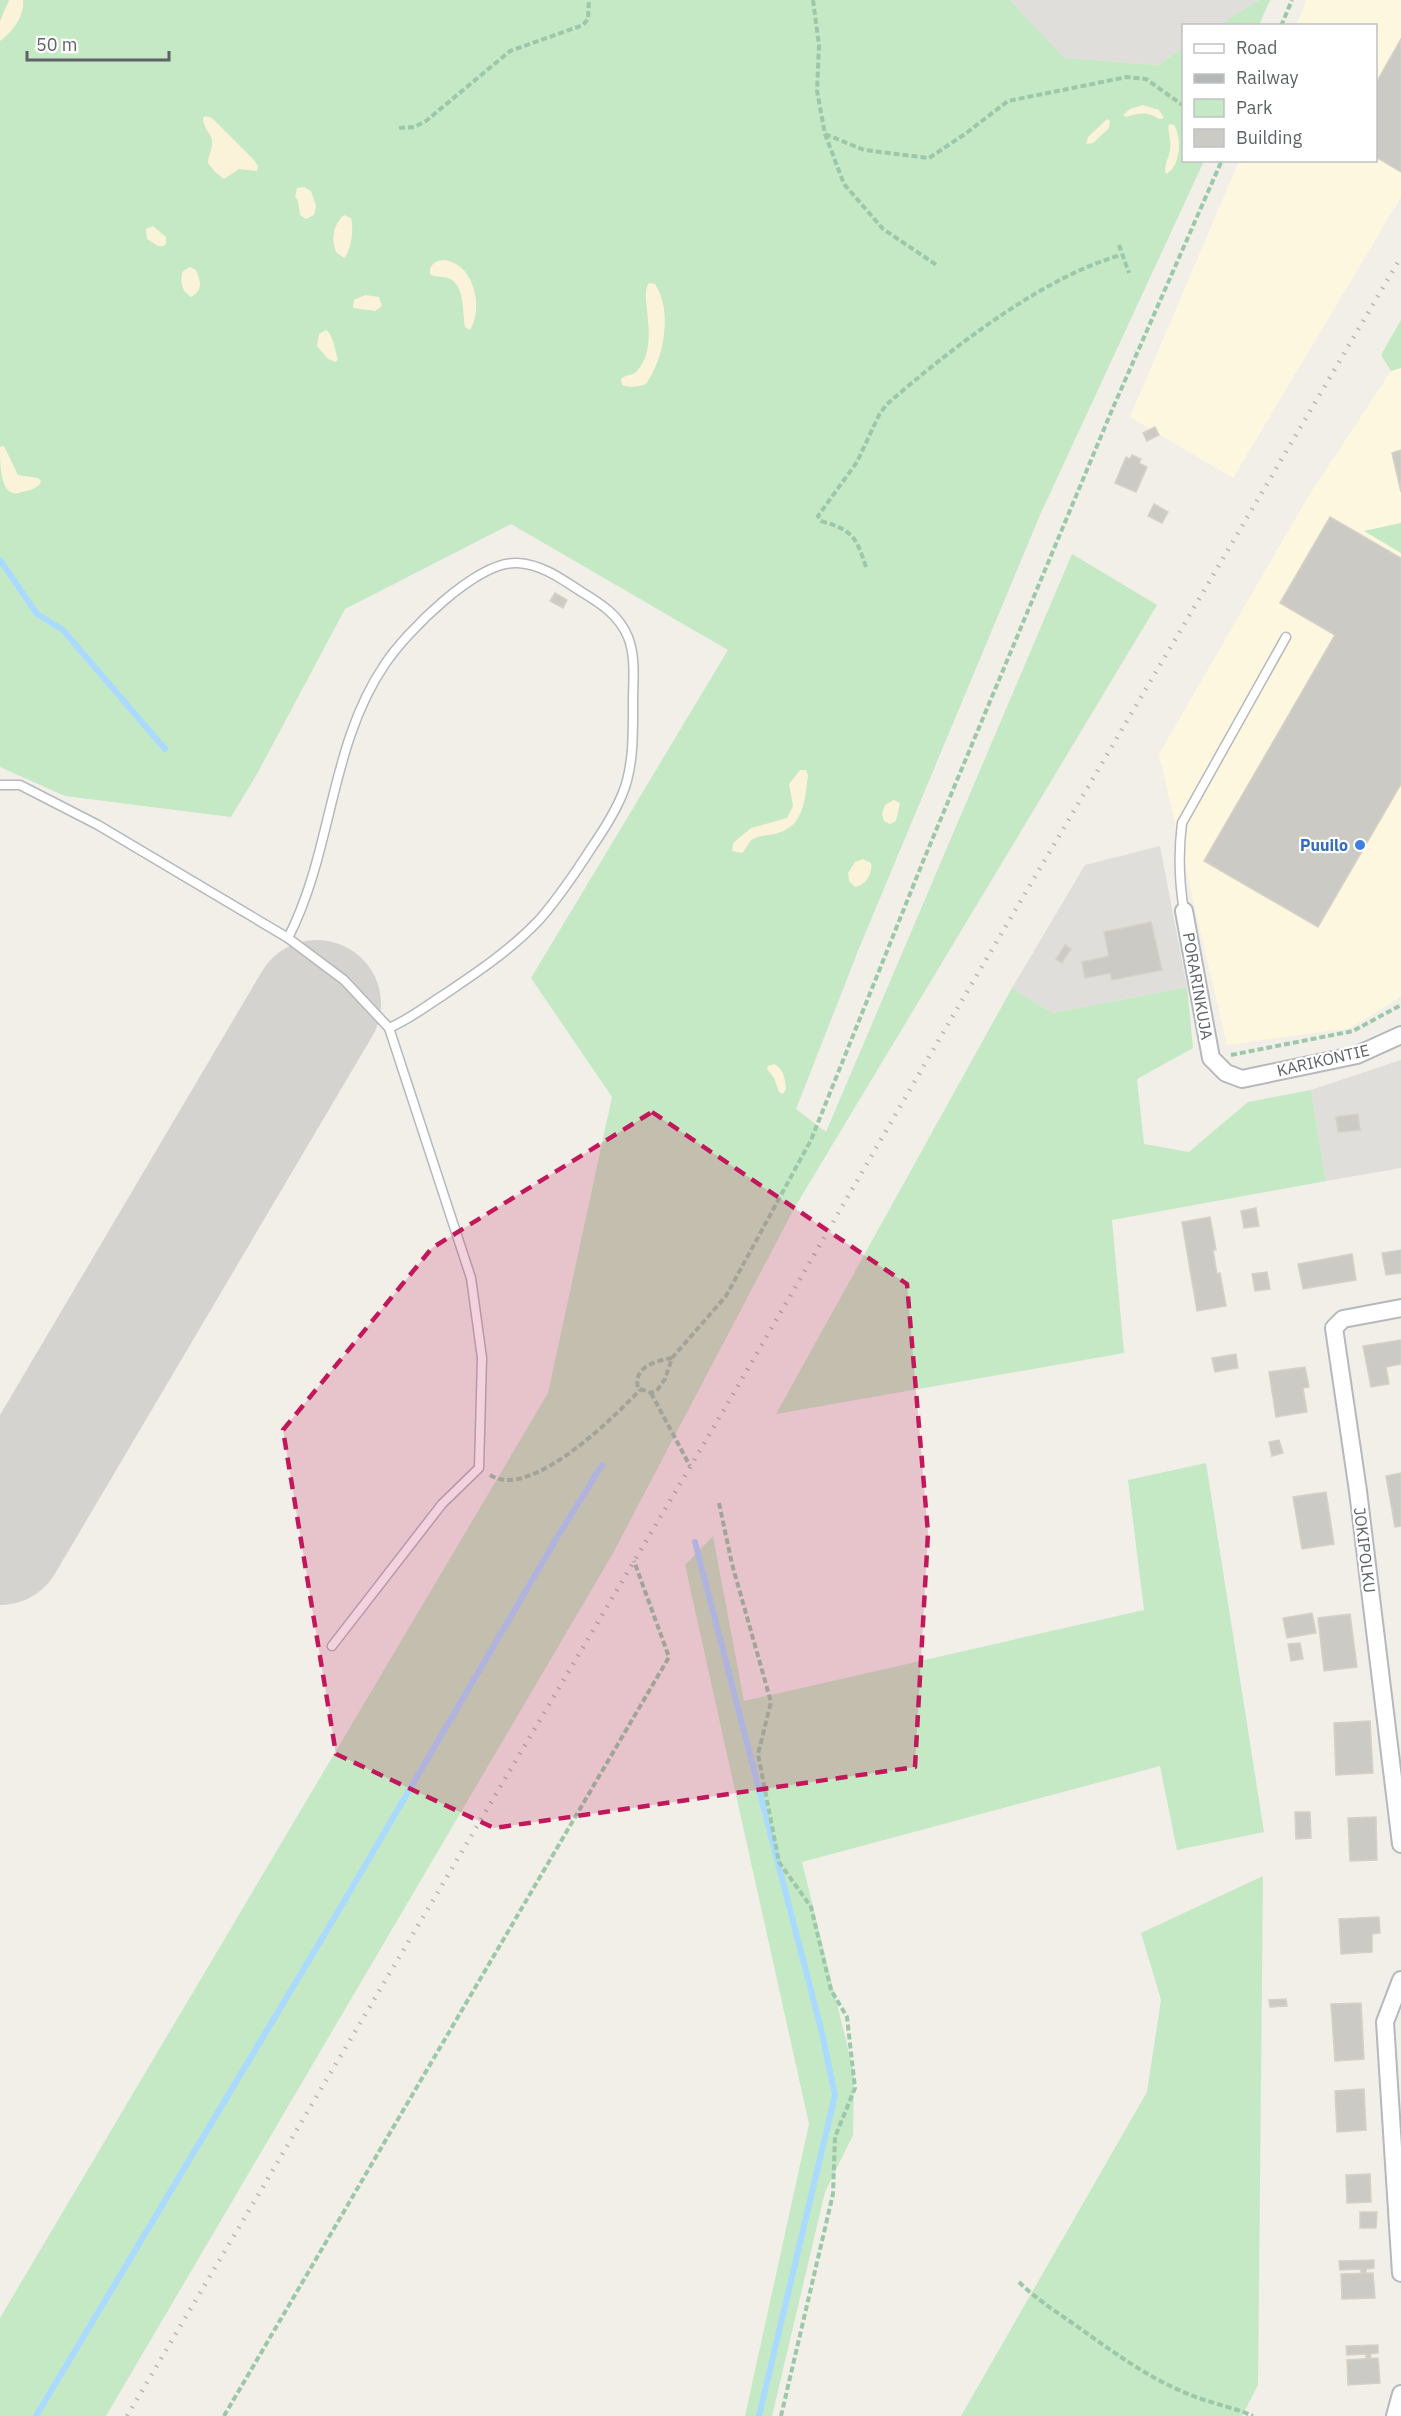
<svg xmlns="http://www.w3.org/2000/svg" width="1401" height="2416" font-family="'IBM Plex Sans',sans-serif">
  <rect width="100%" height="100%" fill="#f1efe8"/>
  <!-- commercial -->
  <g fill="#fef7e0">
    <polygon points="1307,0 1401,0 1401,197 1233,478 1130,417 1239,161 1376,160 1376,26 1296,25"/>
    <polygon points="1401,368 1401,523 1365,531 1401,553 1401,997 1350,1028 1227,1045 1159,754 1308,497 1391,371"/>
  </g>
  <!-- industrial -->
  <g fill="#e0deda">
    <polygon points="1010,0 1259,0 1219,25 1184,26 1183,48 1158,65 1063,58"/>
    <polygon points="1160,846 1187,987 1052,1013 1012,988 1085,865"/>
    <polygon points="1401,1060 1401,1168 1326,1181 1311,1090"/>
  </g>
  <!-- green -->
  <g fill="#c5e8c5">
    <polygon points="0,0 1010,0 1064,58 1158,65 1183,48 1184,160 1204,161 1040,515 860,946 796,1109 826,1132 1072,554 1157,605 795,1207 612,1555 106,2416 0,2416 0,2318 548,1393 612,1097 531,978 728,650 511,524 345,609 257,774 231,817 65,796 0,767"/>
    <polygon points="1259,0 1270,0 1259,25 1219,25"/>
    <polygon points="1401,320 1401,368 1391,371 1381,355"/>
    <polygon points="1401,523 1401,553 1364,531"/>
    <polygon points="1187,987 1193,1048 1137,1079 1144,1144 1189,1152 1248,1102 1311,1090 1326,1181 1112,1220 1124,1353 776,1414 1012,988 1052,1013"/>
    <polygon points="1206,1463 1264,1832 1177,1850 1160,1766 802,1862 854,2073 853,2135 825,2192 772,2416 745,2416 809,2124 685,1565 713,1536 744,1701 1144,1610 1128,1480"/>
    <polygon points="1263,1876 1258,2385 1242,2416 961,2416 1147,2092 1161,2000 1141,1933"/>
  </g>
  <!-- sand -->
  <g fill="#fbf3d9">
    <path d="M9,0H23C25,16 12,32 0,41V21Z"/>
    <path d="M1143,105L1159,110L1164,118L1159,119C1147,111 1139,113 1126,117L1123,115L1130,109Z"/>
    <path d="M206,116L212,118L253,159L258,166L257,171L239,169L224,179L215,172L208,163C208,154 215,146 211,137C208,130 203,127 203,118Z"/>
    <polygon points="1107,119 1110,121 1109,128 1093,143 1086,144 1088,137"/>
    <path d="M1169,124L1174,125C1182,137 1181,167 1166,174C1163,167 1169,158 1170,150C1172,141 1167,132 1169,124Z"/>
    <polygon points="304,187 311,191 316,206 314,215 306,219 300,215 298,201 295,197 297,188"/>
    <path d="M344,215L351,218C354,228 351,252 344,258L336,252C331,238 333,225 344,215Z"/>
    <polygon points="153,226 166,237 166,243 164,246 158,246 147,239 146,229"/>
    <path d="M445,260C474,264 484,308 470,330L465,327C462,313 466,285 448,278C442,276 436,278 430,274C429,264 436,260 445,260Z"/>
    <path d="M190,267L196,270C200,281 204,290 191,297C182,292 179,281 183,271Z"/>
    <path d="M649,283L655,284C673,311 664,359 646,384C638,387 630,388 622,385L621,379C626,374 633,376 637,371C662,344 638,295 649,283Z"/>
    <polygon points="365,295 379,297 382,306 375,311 353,308 354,300"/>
    <path d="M326,330C333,334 335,351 338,359L336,362L328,359L317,346L319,334Z"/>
    <path d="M4,446L18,475L38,478L41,481L39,485C34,489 28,491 22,492C0,501 0,464 0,447Z"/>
    <path d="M800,770H806L808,775C805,797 805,823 781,832C772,836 762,834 753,839C747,843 747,849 742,853L732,851L733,843L751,828L787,818L793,806L789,784Z"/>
    <polygon points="894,800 900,803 896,821 890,824 884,821 882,814 885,805"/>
    <path d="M863,859L871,863C873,873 866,885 855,887L849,881L848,873L855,862Z"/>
    <path d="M774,1064C784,1069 785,1079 786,1089L783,1094L779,1092L774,1078L767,1069L768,1066Z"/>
  </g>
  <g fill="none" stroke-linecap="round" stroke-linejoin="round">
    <!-- stream -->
    <g stroke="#aadaff" stroke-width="6">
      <polyline points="0,560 37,614 63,630 165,749"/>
      <polyline points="695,1542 822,2033 835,2095 759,2416"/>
      <polyline points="36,2416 339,1910 558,1536 602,1465"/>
    </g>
    <!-- runway -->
    <polyline stroke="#d4d3d0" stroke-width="128" points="0,1541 317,1004"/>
  </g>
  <!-- building -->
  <g fill="#cccac5" stroke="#d6d1c6" stroke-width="1.5">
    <polygon points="1401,39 1401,172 1376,157 1376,83"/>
    <polygon points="1155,427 1159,435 1147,441 1143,433"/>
    <polygon points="1401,450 1401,492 1392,453"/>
    <polygon points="1132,455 1141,459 1139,463 1147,467 1136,492 1115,483 1126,457 1130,459"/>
    <polygon points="1154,504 1168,512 1162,523 1148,516"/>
    <polygon points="1330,517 1401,558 1401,784 1318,927 1204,861 1335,635 1280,603"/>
    <polygon points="555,593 567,600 563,608 550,601"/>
    <polygon points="1151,922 1162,970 1112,980 1110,973 1085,978 1082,962 1109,956 1104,932"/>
    <polygon points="1065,945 1071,949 1062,963 1056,959"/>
    <polygon points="1358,1114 1360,1130 1338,1132 1336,1117"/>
    <polygon points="1256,1208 1259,1226 1244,1228 1241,1211"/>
    <polygon points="1210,1217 1216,1250 1213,1250 1217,1274 1220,1273 1226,1306 1197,1311 1182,1222"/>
    <polygon points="1401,1250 1401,1273 1386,1275 1382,1253"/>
    <polygon points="1352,1254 1356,1280 1303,1289 1298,1264"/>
    <polygon points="1267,1272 1270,1289 1255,1291 1252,1274"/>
    <polygon points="1401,1340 1401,1364 1386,1367 1389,1384 1371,1387 1363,1346"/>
    <polygon points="1236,1354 1238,1368 1215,1372 1212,1358"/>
    <polygon points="1305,1367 1309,1387 1303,1388 1307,1412 1276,1417 1269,1372"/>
    <polygon points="1279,1440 1283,1453 1272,1456 1269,1442"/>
    <polygon points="1401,1473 1401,1526 1395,1527 1386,1476"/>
    <polygon points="1326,1492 1334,1544 1302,1549 1293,1497"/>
    <polygon points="1312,1613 1316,1633 1287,1638 1283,1618"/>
    <polygon points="1350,1614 1357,1667 1324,1671 1318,1618"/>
    <polygon points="1300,1643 1303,1659 1291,1661 1288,1644"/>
    <polygon points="1370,1721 1373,1773 1336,1775 1334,1723"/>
    <polygon points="1295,1812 1310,1812 1311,1838 1296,1839"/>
    <polygon points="1376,1817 1377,1860 1350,1861 1348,1818"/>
    <polygon points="1379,1917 1380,1933 1372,1934 1372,1952 1341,1954 1339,1919"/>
    <polygon points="1286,1999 1287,2006 1270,2007 1269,2000"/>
    <polygon points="1361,2003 1364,2059 1335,2061 1331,2004"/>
    <polygon points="1364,2089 1366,2130 1337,2132 1335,2091"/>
    <polygon points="1370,2174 1371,2202 1347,2203 1346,2175"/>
    <polygon points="1360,2212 1377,2212 1376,2228 1360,2228"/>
    <polygon points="1374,2260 1374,2268 1366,2269 1366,2273 1361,2273 1361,2269 1340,2270 1339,2261"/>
    <polygon points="1373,2273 1375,2298 1342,2299 1341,2274"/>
    <polygon points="1378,2345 1378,2353 1370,2354 1371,2358 1366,2358 1366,2354 1347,2355 1346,2346"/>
    <polygon points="1378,2358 1380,2383 1348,2385 1347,2360"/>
  </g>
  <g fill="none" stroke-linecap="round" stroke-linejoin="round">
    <defs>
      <g id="lane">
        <polyline points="0,785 20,785 98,825 288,938 344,980 389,1028 471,1278 482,1358 479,1468 442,1504 332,1646"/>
        <path d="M1184,911C1179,881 1178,854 1182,823L1286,637"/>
        <path d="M288,938C333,851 329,746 385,664C406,632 477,561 517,563C540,564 559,577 577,589C598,602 618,613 628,637C636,657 633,681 633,702C633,732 634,767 622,795C614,814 603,831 592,847C576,872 559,897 540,919C512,949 479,971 445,994C426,1006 410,1019 389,1028"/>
      </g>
      <g id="street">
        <polyline points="1184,911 1211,1058 1226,1073 1242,1079 1357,1055 1401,1035"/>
        <polyline points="1401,1308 1343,1319 1334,1328 1358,1491 1401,1844"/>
        <polyline points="1401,1980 1385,2022 1401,2273"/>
        <polyline points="1395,2416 1401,2394"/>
      </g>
    </defs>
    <!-- lane casing -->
    <use href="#lane" stroke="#b5b8bc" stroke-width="11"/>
    <!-- street casing -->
    <use href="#street" stroke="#b5b8bc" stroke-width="20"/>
    <!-- path -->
    <g stroke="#9cc7a9" stroke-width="4" stroke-dasharray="6 3" stroke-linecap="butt">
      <polyline points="813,0 819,45 817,91 825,134 844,184 883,229 938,266"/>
      <polyline points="1281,26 1292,0"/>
      <polyline points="399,128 414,127 426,121 510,51 583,25 588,19 589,0"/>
      <polyline points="825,134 864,150 929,158 965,134 1008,101 1127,77 1146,79 1184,106"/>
      <polyline points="1119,245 1129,273"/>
      <path d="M866,567C856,536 852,530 821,521L818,516L857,462L879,415L886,405C948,351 1042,277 1121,255"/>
      <polyline points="1231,1055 1353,1031 1401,1005"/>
      <path d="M672,1358C655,1361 633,1367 638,1388L651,1393L658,1389L665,1379L672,1358L726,1296L811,1140L924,859L1112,410L1222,160"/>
      <polyline points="651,1393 690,1466"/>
      <path d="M490,1475C530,1501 613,1418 640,1390"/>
      <polyline points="719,1503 732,1564 771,1702 758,1754 779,1862 811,1907 831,1990 847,2017 855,2088 835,2137 833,2194 781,2416"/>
      <path d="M1019,2282C1039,2302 1062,2315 1085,2332C1120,2357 1155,2382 1196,2397C1215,2404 1235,2408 1253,2416"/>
      <polyline points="224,2416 669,1657 634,1561"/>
    </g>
    <!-- lane -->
    <use href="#lane" stroke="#fff" stroke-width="8"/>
    <!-- street -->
    <use href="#street" stroke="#fff" stroke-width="16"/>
    <!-- rail -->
    <polyline stroke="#b6b7b8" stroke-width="4.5" stroke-dasharray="1.5 8" stroke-linecap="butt" points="127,2416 728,1403 951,1019 1401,257"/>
  </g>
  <!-- marked area -->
  <path fill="#c2185b" fill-opacity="0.2" stroke="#c2185b" stroke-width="4.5" stroke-dasharray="12 8" stroke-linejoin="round" d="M652,1112L907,1284L928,1533L915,1767L494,1828L336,1754L283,1430L432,1248Z"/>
  <!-- markers -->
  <circle fill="#3f7fe0" stroke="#fff" stroke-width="2" cx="1360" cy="845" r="6"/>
  <g text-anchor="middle" stroke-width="4.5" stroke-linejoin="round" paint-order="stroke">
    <!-- shop labels -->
    <g font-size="16" font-weight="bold" fill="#366cbe" stroke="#fff" text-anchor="end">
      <text x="1348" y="851">Puuilo</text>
    </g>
    <!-- street labels -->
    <g font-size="16" fill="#5f6368" stroke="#fff">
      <text transform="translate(1198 986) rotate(80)" y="6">PORARINKUJA</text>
      <text transform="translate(1323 1060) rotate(-13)" y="6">KARIKONTIE</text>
      <text transform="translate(1365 1550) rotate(83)" y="6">JOKIPOLKU</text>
    </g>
  </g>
  <!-- legend -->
  <rect x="1182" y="24" width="195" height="138" fill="#ffffff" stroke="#bfc1c3" stroke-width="1.5"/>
  <rect x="1194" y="44" width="30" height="9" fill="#ffffff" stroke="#bfc1c3" stroke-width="1.5"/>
  <text x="1236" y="54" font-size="18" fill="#5f6368">Road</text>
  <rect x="1194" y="74" width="30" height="9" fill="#b6b7b8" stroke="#bfc1c3" stroke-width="1.5"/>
  <text x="1236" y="84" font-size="18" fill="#5f6368">Railway</text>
  <rect x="1194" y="99" width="30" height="18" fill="#c5e8c5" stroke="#bfc1c3" stroke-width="1.5"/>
  <text x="1236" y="114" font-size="18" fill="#5f6368">Park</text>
  <rect x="1194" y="129" width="30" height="18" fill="#cccac5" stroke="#bfc1c3" stroke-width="1.5"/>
  <text x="1236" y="144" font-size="18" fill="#5f6368">Building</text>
  <!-- scale -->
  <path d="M27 51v9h142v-9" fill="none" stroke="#5f6368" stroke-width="3"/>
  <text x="36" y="51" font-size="18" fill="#5f6368" stroke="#ffffff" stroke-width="4.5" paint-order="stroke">50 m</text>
</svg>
